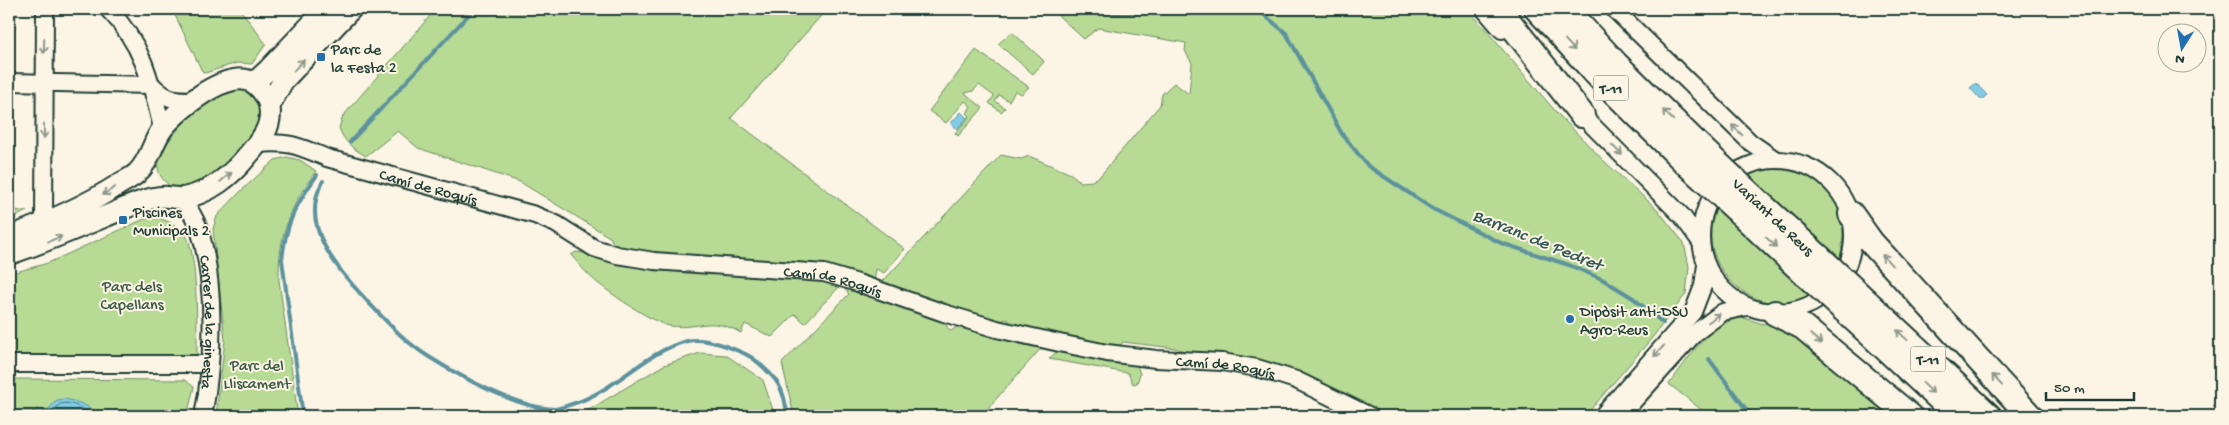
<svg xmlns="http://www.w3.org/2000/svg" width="2229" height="425" font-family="'Gochi Hand',sans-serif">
  <rect width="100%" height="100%" fill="#fcf5e5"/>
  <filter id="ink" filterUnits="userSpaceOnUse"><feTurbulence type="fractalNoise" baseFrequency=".02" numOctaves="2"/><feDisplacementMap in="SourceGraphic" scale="10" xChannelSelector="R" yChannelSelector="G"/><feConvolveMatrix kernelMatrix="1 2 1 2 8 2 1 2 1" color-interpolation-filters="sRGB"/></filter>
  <g filter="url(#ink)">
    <!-- green -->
    <g fill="#b7da94" stroke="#6b8c64">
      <polygon points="172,9 240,9 266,44 252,64 237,63 205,73 202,71"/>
      <path d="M436,9H827L731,118L905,249L884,273L876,269L874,282L749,264L614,249L611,238L520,182L418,148L398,131L366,156C353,149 344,142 339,128L343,116Z"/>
      <polygon points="1051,9 1468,9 1557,113 1605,162 1657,209 1684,243 1689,267 1686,294 1652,338 1585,416 1381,416 1323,387 1174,348 1123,342 1116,350 1009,324 1009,320 1005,319 997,324 882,285 883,281 1001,155 1021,159 1029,156 1071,174 1081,182 1092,181 1100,176 1160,105 1162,94 1174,83 1189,94 1192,63 1185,51 1186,43 1098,28 1084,39"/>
      <polygon points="16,10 14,39 9,38 9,11"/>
      <polygon points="1012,32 1042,59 1044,62 1033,74 998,44"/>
      <polygon points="976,50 1029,87 1022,94 1015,91 1009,101 999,95 995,101 1005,108 1001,112 989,103 994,96 979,85 973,91 965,93 983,108 958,136 955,133 970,116 967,113 971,106 965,101 946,123 929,111"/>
      <path d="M237,90L249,92L260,107L257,127L218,171L186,187H171C164,181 157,175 158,164C161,143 196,107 215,98C222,94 230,92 237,90Z"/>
      <path d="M287,157L300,160L316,171C290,206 278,236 279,280L298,416H216L225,340L213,229L217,216L241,191L275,160Z"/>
      <path d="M1767,169C1825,168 1854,205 1839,261L1747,175Z"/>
      <path d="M1716,208L1810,296C1803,298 1795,302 1788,303C1748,308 1708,271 1711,231C1711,224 1714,216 1716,208Z"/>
      <polygon points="9,210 27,211 9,220"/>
      <path d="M159,218C169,222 178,225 185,234C198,249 197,334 197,357L9,358V274L48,263L144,219Z"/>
      <path d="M576,252L817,277L945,318L947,327L951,331L959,325L1044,345L981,416H794L782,363L849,294L841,285L805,323L795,314L772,337L745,324L741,333C709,315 700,330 670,326C656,325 603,289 592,278C584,271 578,263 571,255Z"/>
      <path d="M1744,318L1764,324L1769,322L1802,337L1895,416H1709L1669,384C1688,360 1711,319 1744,318Z"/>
      <polygon points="1060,348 1137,365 1140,374 1137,383 1133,384 1128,373 1049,359"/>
      <polygon points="700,353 726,355 763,380 775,416 581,416 590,409 664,365"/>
      <polygon points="9,379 185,380 194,387 187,416 9,416"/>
    </g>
    <!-- water -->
    <g fill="#83cbe4" stroke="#5b929e">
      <polygon points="1976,83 1987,95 1981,100 1970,88"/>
      <polygon points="961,112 967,118 957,129 951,123"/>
      <path d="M65,399C79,402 89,405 99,416H30L32,412L38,409L46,412L57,400Z"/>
    </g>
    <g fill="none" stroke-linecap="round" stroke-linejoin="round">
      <!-- shore -->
      <path stroke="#47767a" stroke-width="1" d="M48,416C52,413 55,408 59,405C68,399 87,410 92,416"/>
      <!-- stream -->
      <g stroke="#5b929e" stroke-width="4">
        <polyline points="1086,9 1113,13 1185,9"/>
        <polyline points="1247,9 1262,13 1286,33 1342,134 1368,166 1433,209 1501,243 1569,265 1602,279 1633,298 1663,323"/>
        <polyline points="350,142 474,9"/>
        <path d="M323,181C297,226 339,270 368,302C387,322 405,342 429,357C461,377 517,408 554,409C559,409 566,406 572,404C614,392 644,352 687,341C700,338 720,343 731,348C739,351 748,354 755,360C776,377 785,388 787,416"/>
        <polyline points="1709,359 1751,416"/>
        <path d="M303,416L282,260C286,222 295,206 317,175"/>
      </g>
      <defs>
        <g id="minor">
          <path d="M108,9C143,44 151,81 162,128"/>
          <polyline points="1484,9 1502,30"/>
          <polyline points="1614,9 1750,142 1776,160"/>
          <polyline points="9,82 152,85"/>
          <path d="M152,85C167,100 173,100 194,100"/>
          <polyline points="1575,108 1682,216 1700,241"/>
          <path id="s1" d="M257,144C290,141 298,146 327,158L535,215L556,224L594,248L617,255L654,261L824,273L858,283L944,313L997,329L1064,344L1107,353L1156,359L1222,362L1257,368L1296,380L1370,416"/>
          <circle cx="1777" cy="236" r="76"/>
          <path id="s2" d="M183,198C188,208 196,219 199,229C216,282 214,362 203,416"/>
          <polyline points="44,224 45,9"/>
          <polyline points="9,364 210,364"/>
          <polyline points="1602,416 1693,312 1703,286 1706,265"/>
          <polyline points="1620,416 1695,333 1723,312 1747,307"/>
        </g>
        <g id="major">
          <polyline points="254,83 269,69 326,9"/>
          <polyline points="270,104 283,81 351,9"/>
          <path d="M9,237C46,223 84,207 118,185C124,181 132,178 137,173C151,160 152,142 163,128C178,109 231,65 255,84C265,92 270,102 270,113C270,131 259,142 248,155C232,175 209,194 183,198C178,199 173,197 168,197C157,196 145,200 135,204C93,221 52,240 9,254"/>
        </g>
        <g id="highway">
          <polyline points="1499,9 1582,115"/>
          <polyline points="1537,9 1602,80 1688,165"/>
          <polyline points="1565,9 1616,64 1702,149"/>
          <polyline points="1752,196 1819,257"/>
          <polyline points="1738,211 1804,273"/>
          <polyline points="1851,214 1871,242 2030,416"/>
          <polyline points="1867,302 1989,416"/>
          <polyline points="1775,313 1803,327 1910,416"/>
          <polyline points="1854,319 1958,416"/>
        </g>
      </defs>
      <!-- minor casing -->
      <use href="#minor" stroke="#1f3d34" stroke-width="20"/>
      <!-- major casing -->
      <use href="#major" stroke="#1f3d34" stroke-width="24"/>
      <!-- highway casing -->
      <use href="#highway" stroke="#1f3d34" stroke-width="28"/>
      <!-- minor -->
      <use href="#minor" stroke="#fcf5e5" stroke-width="16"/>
      <!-- major -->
      <use href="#major" stroke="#fcf5e5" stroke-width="20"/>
      <!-- highway -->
      <use href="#highway" stroke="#fcf5e5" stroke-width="24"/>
      <defs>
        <g id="highway-bridge">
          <polyline points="1702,149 1752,196"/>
          <polyline points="1688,165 1738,211"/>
          <polyline points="1819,257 1867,302"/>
          <polyline points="1804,273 1854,319"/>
        </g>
      </defs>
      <!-- highway-bridge casing -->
      <use href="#highway-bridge" stroke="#1f3d34" stroke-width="28" stroke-linecap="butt"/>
      <!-- highway-bridge -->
      <use href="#highway-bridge" stroke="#fcf5e5" stroke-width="24"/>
    </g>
    <!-- one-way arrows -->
    <defs><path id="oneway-shaft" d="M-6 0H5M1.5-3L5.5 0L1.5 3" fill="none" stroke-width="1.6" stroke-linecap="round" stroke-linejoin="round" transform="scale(1.25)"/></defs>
    <g stroke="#8e998c">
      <use href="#oneway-shaft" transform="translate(1570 45) rotate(47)"/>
      <use href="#oneway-shaft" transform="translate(44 46) rotate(91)"/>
      <use href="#oneway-shaft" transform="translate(299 65) rotate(-46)"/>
      <use href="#oneway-shaft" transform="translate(1668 115) rotate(-135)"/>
      <use href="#oneway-shaft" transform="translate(1737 130) rotate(-136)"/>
      <use href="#oneway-shaft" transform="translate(44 131) rotate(90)"/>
      <use href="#oneway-shaft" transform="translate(1617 150) rotate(45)"/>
      <use href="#oneway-shaft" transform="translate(226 177) rotate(-39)"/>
      <use href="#oneway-shaft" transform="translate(109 191) rotate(148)"/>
      <use href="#oneway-shaft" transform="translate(55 239) rotate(-21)"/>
      <use href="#oneway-shaft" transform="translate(1771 242) rotate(43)"/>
      <use href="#oneway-shaft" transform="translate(1887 260) rotate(-132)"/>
      <use href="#oneway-shaft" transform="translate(1714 318) rotate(-37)"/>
      <use href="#oneway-shaft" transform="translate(1902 335) rotate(-137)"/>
      <use href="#oneway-shaft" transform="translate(1816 339) rotate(40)"/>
      <use href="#oneway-shaft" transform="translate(1659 351) rotate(133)"/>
      <use href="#oneway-shaft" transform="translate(1997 380) rotate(-132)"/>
      <use href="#oneway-shaft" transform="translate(1928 388) rotate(43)"/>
    </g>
  </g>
  <!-- markers -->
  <g fill="#1f6fb2" stroke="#fcf5e5" stroke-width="2">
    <rect x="316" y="52" width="10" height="10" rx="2.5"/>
    <rect x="118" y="215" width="10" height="10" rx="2.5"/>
    <circle cx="1570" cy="319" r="5"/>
  </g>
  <g text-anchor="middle" stroke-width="4" stroke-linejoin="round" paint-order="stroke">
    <!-- shield labels -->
    <g fill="#fcf5e5" stroke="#617469" stroke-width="1">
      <rect x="1593.5" y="75.5" width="35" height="25" rx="4"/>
      <rect x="1910.5" y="346.5" width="35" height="25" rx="4"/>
    </g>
    <g font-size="15" font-weight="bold" fill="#1f3d34">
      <text x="1611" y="93">T-11</text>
      <text x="1928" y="364">T-11</text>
    </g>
    <!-- poi labels -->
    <g font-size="16" fill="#1f3d34" stroke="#fcf5e5" text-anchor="start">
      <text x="331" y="54">Parc de<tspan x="331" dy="18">la Festa 2</tspan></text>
      <text x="133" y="217">Piscines<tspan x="133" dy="18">Municipals 2</tspan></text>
      <text x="1580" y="316">Dipòsit anti-DSU<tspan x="1580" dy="18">Agro-Reus</tspan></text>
    </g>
    <!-- street labels -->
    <g font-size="16" fill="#1f3d34" stroke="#fcf5e5">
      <text dy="6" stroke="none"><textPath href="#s1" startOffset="178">Camí de Roquís</textPath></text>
      <text transform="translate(1774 216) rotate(43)" y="6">Variant de Reus</text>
      <text dy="6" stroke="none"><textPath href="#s1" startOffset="598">Camí de Roquís</textPath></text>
      <text dy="6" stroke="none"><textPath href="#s2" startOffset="129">Carrer de la ginesta</textPath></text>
      <text dy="6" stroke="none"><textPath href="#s1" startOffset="1002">Camí de Roquís</textPath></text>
    </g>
    <!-- park labels -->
    <g font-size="16" fill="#3d5c47" stroke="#fcf5e5">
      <text x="132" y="291">Parc dels<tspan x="132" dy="18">Capellans</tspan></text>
      <text x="257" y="370">Parc del<tspan x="257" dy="18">Lliscament</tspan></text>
    </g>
    <!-- water labels -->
    <g font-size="18" font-style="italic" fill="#335957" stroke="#fcf5e5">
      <text transform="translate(1538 239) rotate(22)" y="6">Barranc de Pedret</text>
    </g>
  </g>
  <!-- margin -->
  <rect width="2229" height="425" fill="none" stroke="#fcf5e5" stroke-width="30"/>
  <rect x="15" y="15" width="2199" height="395" fill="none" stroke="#1f3d34" stroke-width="2" filter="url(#ink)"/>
  <!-- north arrow -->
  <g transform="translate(2182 48) rotate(191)"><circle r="24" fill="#fcf5e5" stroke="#a4ab9e"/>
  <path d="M0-4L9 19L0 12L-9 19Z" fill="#1f6fb2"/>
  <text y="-8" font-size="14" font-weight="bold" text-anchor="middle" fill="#1f3d34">N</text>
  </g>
  <!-- scale -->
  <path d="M2046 392v8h88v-8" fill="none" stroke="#1f3d34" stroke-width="2.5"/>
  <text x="2054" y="392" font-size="15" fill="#1f3d34" stroke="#fcf5e5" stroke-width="4" paint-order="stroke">50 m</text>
</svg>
